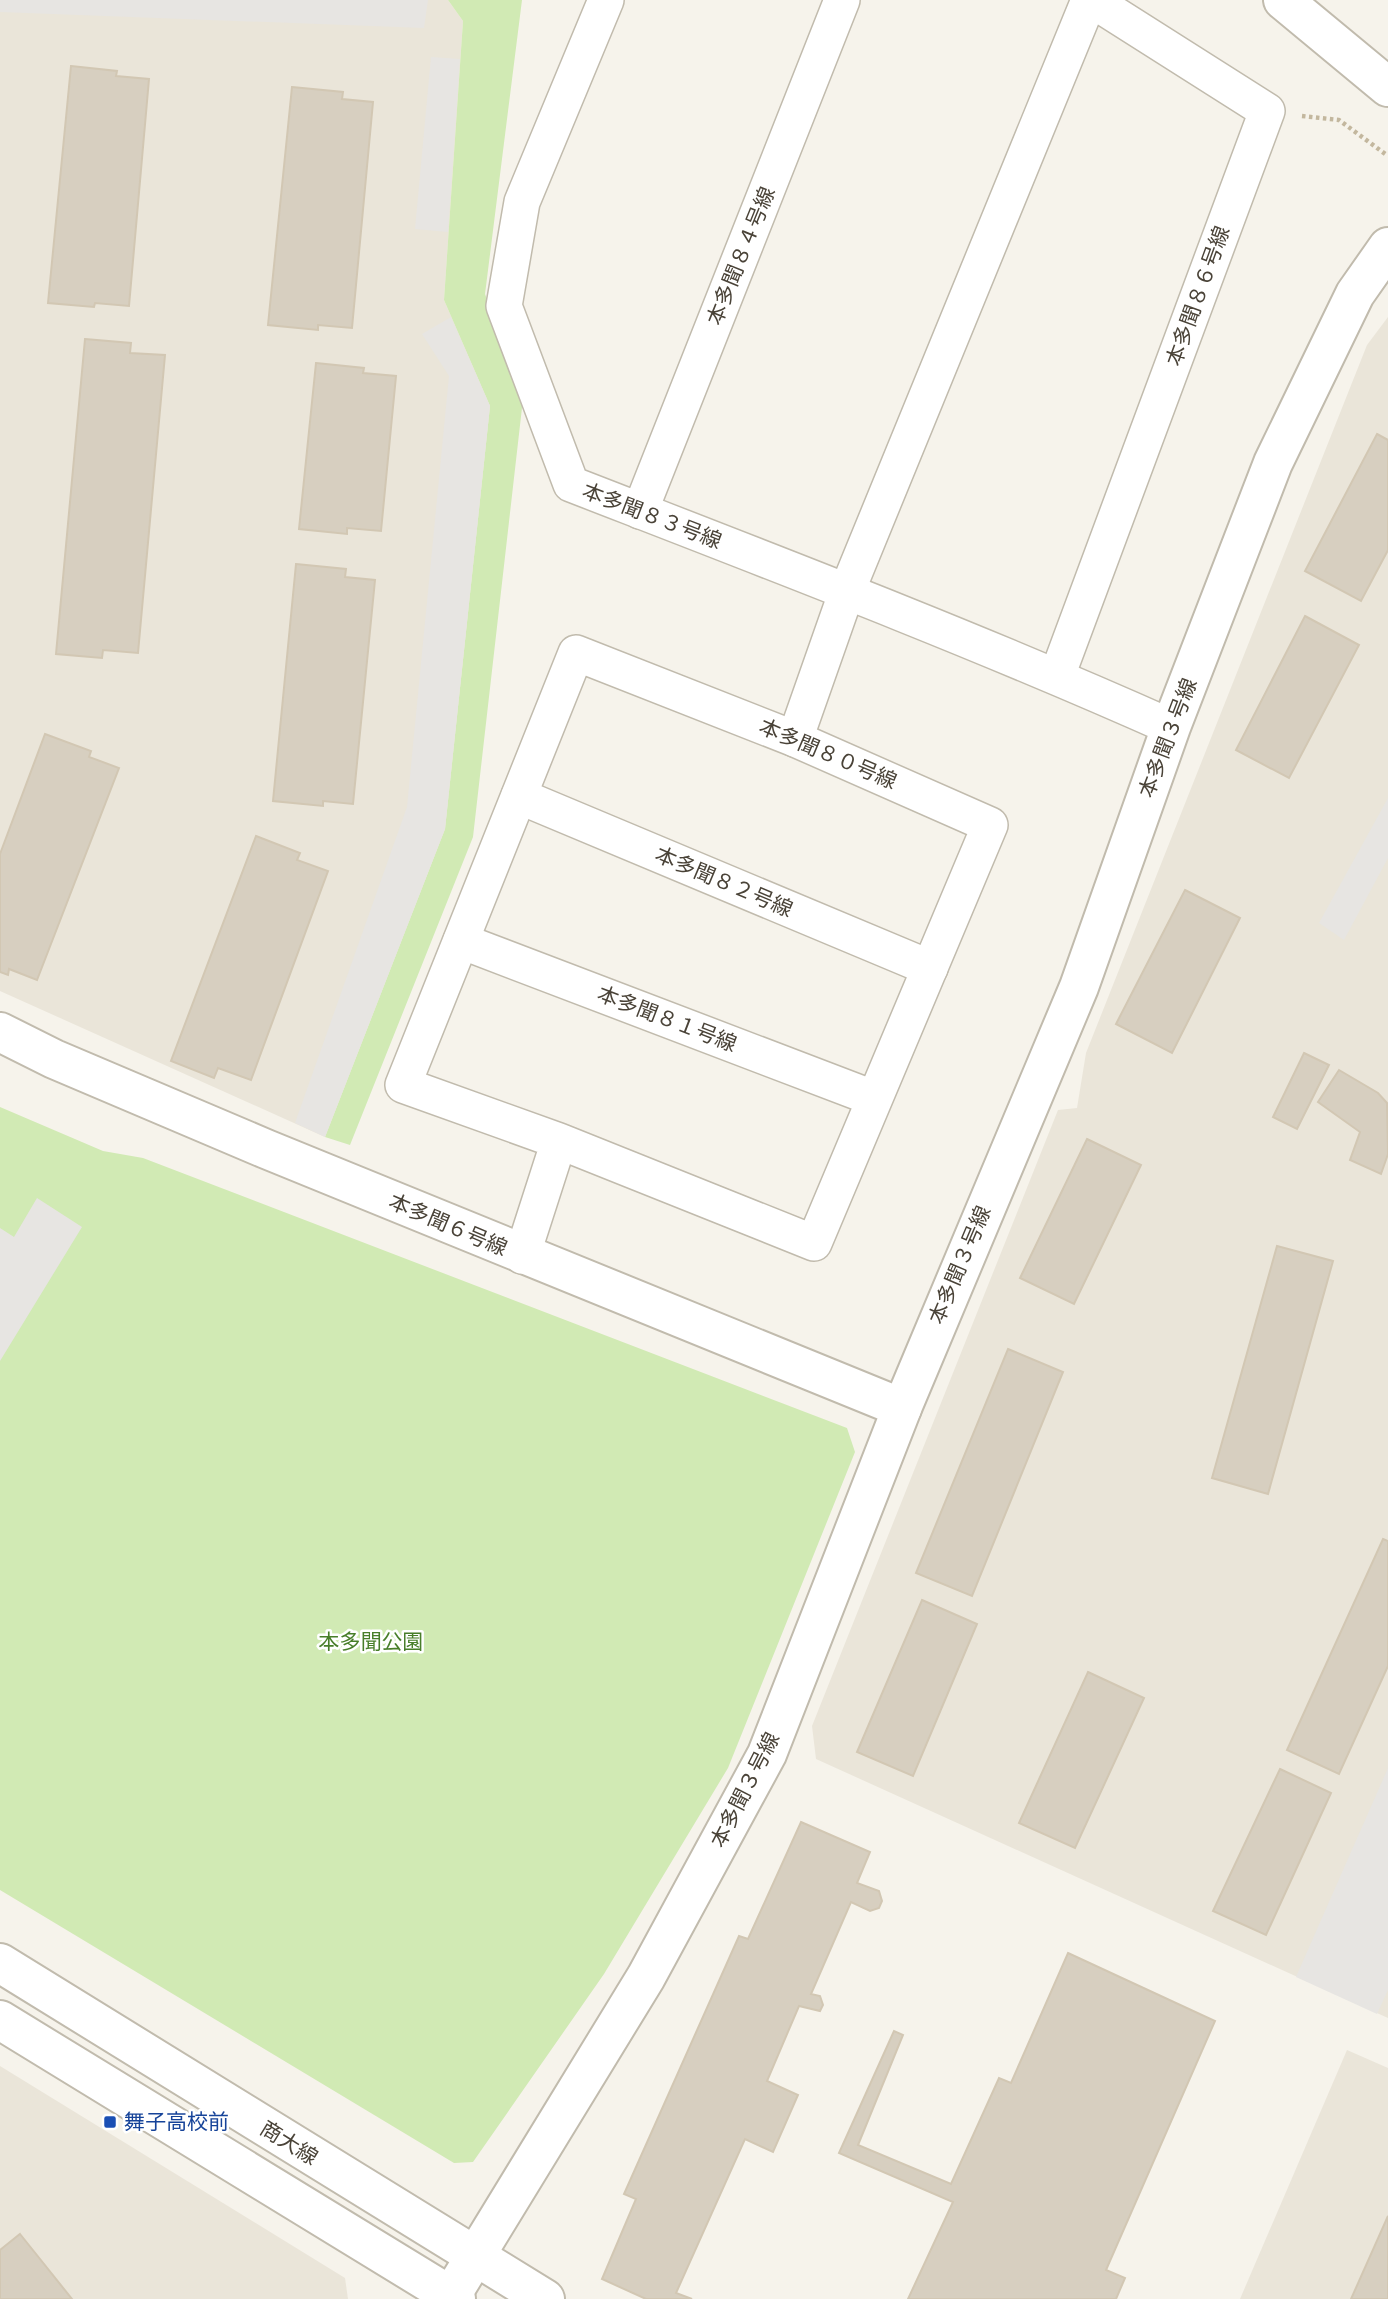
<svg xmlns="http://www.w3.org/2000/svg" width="1388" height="2299" font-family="Manrope,'Noto Sans JP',sans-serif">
  <rect width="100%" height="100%" fill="#f6f3eb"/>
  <!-- residential -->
  <g fill="#eae5d9">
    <polygon points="0,0 448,0 463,21 444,300 490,406 445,829 325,1137 0,991"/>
    <polygon points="1388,317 1388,2018 816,1759 812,1726 1058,1110 1077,1108 1086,1053 1367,345"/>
    <polygon points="1347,2050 1388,2068 1388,2299 1240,2299"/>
    <polygon points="0,2066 345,2278 348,2299 0,2299"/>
  </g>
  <!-- green -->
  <g fill="#d1eab4">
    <polygon points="448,0 522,0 485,294 523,399 473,837 350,1145 325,1137 445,829 490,406 444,300 463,21"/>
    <polygon points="0,1107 103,1151 143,1158 847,1428 855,1452 728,1768 604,1974 473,2162 454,2163 0,1890"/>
  </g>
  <!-- parking -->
  <g fill="#e7e5e2">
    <polygon points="0,0 428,0 424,28 0,12"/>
    <polygon points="431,57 460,59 448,232 415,229"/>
    <polygon points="451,317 490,406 445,829 325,1137 295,1123 407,807 449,376 422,334"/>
    <polygon points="1388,798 1388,858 1344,940 1319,923"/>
    <polygon points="37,1198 82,1227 0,1361 0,1228 14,1237"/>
    <polygon points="1388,1768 1388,1990 1377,2014 1296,1977"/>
  </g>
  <!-- building -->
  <g fill="#d7cfc0" stroke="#d2c7b3" stroke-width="2">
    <polygon points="71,66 117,71 116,76 149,79 129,306 95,303 94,307 48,303"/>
    <polygon points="292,87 343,92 342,99 373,102 352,328 318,325 318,330 268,325"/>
    <polygon points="85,339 131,343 130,353 165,355 138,653 103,650 102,658 56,654"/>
    <polygon points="316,363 364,368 363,373 396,376 381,531 347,528 347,534 299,529"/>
    <polygon points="1377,434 1388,440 1388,550 1361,601 1305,571"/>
    <polygon points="296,564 346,569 345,577 375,580 353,804 323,801 323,806 273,801"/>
    <polygon points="1305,616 1359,645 1289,778 1236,750"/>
    <polygon points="45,734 91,751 89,757 119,768 37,980 9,969 8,975 0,972 0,854"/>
    <polygon points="256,836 300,853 297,860 328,871 251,1080 218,1068 214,1078 171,1061"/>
    <polygon points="1185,890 1240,918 1172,1053 1116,1024"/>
    <polygon points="1304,1053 1329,1065 1297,1129 1273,1117"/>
    <polygon points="1339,1070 1378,1093 1387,1103 1388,1154 1381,1174 1350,1160 1360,1132 1318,1102"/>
    <polygon points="1087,1139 1141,1165 1074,1304 1020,1278"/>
    <polygon points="1277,1246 1333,1261 1268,1494 1212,1478"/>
    <polygon points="1008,1349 1063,1372 972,1596 916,1573"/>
    <polygon points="1383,1539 1388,1541 1388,1666 1339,1774 1287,1750"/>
    <polygon points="922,1600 977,1624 913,1776 857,1752"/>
    <polygon points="1088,1672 1144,1698 1075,1848 1019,1823"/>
    <polygon points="1280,1769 1331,1793 1266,1935 1213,1911"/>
    <polygon points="801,1822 870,1852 857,1883 879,1891 882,1901 879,1908 870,1911 851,1902 811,1994 820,1996 823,2005 820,2011 799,2006 767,2081 798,2095 773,2152 745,2139 676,2293 692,2299 646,2299 602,2279 636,2199 624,2194 739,1936 748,1939"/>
    <polygon points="1068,1953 1215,2021 1106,2270 1125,2278 1116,2299 908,2299 953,2202 839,2153 894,2031 903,2035 858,2145 951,2184 999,2078 1011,2083"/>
    <polygon points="1388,2216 1388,2299 1351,2299"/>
    <polygon points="20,2234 72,2299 0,2299 0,2250"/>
  </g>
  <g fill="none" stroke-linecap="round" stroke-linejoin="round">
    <defs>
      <g id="minor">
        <path d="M606,0L522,202L504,306L571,484C772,562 974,639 1171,727"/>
        <polyline points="640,511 842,0"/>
        <polyline points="1057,676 1267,111 1092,0"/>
        <polyline points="795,739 847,591 1089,0"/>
        <polyline points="519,796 930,968"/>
        <polyline points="461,941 873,1098"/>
        <polyline points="522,1256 559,1141 403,1085 576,653 795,739 990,825 814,1243 559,1141"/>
      </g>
      <g id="tertiary">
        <polyline points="1283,0 1388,87"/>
        <polyline points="0,1032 54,1059 266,1149 902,1408"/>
        <polyline points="0,1963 545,2299"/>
        <polyline points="0,2020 456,2299"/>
        <polyline points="449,2299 646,1977 767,1754 902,1408 1079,987 1171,727 1273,463 1355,294 1388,247"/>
      </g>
    </defs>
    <!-- minor casing -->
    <use href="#minor" stroke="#c1bbad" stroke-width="38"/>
    <!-- tertiary casing -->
    <use href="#tertiary" stroke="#c1bbad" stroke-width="42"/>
    <!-- path -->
    <polyline stroke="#c3b79e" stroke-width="4.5" stroke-dasharray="3.5 3.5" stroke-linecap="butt" points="1302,116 1339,120 1388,156"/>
    <!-- minor -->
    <use href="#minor" stroke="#fff" stroke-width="35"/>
    <!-- tertiary -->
    <use href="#tertiary" stroke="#fff" stroke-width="38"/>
  </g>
  <!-- markers -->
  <rect fill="#1a4fb4" stroke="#fff" stroke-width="2.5" x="103" y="2115" width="14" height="14" rx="3.5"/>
  <g text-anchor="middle" stroke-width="5" stroke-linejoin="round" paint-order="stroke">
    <!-- street labels -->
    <g font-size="21" fill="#4a4338" stroke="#fff">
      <text transform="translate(741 256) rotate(-68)" y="7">本多聞８４号線</text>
      <text transform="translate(1198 296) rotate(-70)" y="7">本多聞８６号線</text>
      <text transform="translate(652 516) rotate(21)" y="7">本多聞８３号線</text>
      <text transform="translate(1168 738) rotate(-69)" y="7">本多聞３号線</text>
      <text transform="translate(828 754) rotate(23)" y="7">本多聞８０号線</text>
      <text transform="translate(724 882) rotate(23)" y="7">本多聞８２号線</text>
      <text transform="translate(667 1019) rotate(21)" y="7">本多聞８１号線</text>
      <text transform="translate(448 1225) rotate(23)" y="7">本多聞６号線</text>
      <text transform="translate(960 1265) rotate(-67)" y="7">本多聞３号線</text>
      <text transform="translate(745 1790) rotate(-63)" y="7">本多聞３号線</text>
      <text transform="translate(289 2143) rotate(32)" y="7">商大線</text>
    </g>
    <!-- park labels -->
    <g font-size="21" fill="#487e2a" stroke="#fff">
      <text x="371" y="1649">本多聞公園</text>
    </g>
    <!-- transit labels -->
    <g font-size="21" fill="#164399" stroke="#fff" text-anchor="start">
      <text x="124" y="2129">舞子高校前</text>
    </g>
  </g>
</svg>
